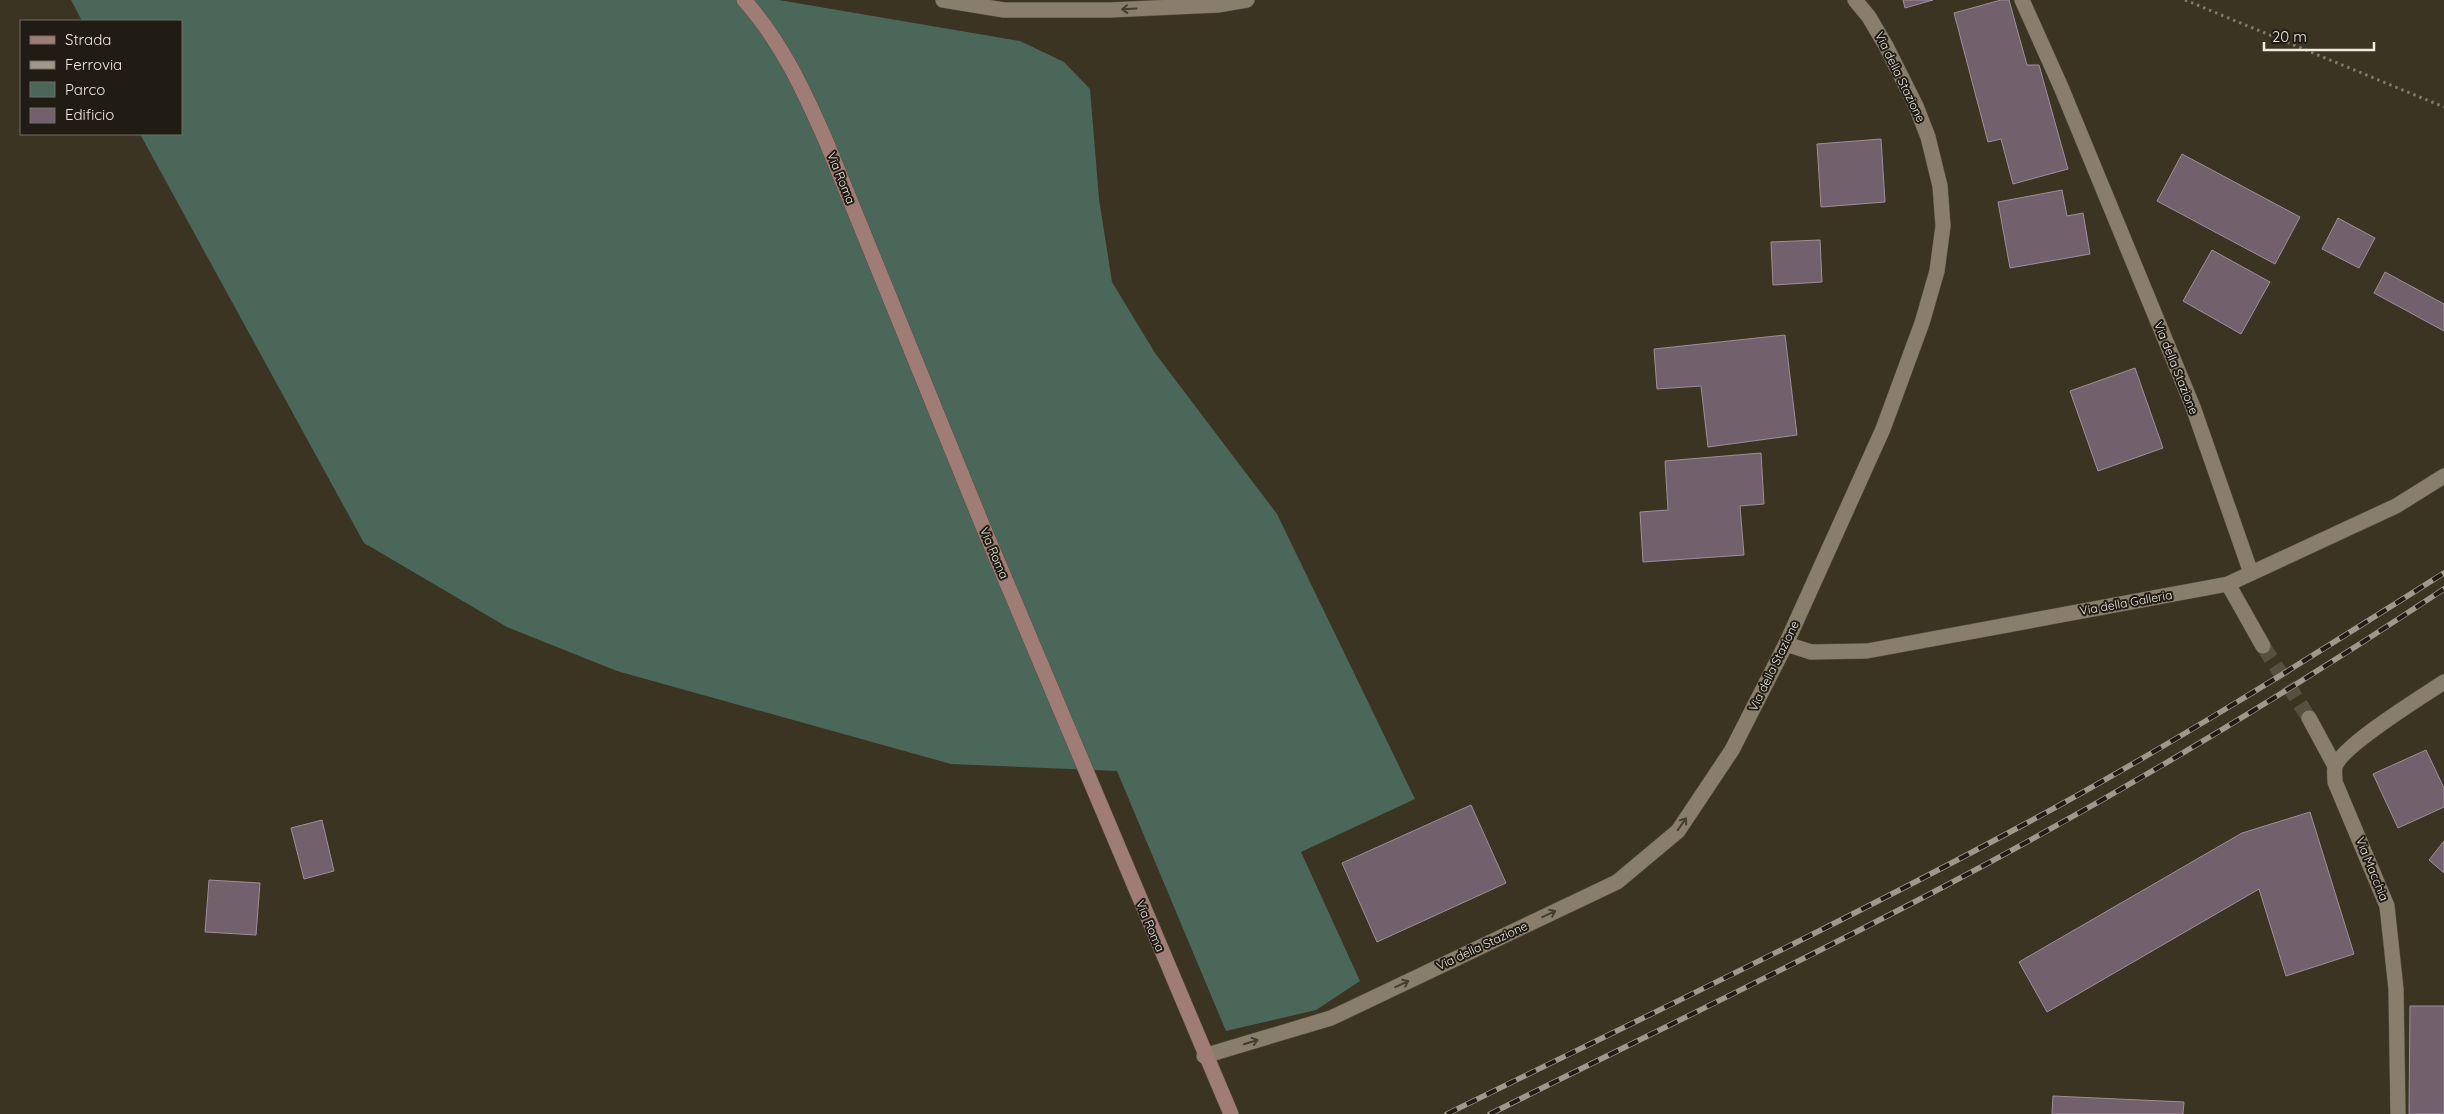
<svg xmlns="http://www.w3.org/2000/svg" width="2444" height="1114" font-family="Quicksand,sans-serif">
  <rect width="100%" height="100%" fill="#3c3423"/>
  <!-- green -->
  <polygon fill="#4b675a" points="71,0 779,0 1020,41 1064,62 1090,89 1099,199 1112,282 1155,353 1277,514 1415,799 1301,852 1360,981 1316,1010 1226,1031 1117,771 951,764 617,671 507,627 364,543 140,134 181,134 181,21 82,21"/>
  <!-- building -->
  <g fill="#72606d" stroke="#a08d9a">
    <polygon points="1903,0 1933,0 1905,8"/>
    <polygon points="2001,0 2009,0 2027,65 2039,65 2068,169 2013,184 2001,139 1988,142 1954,13"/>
    <polygon points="1881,139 1885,202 1821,207 1817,144"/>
    <polygon points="2182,154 2300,217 2275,264 2157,201"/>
    <polygon points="2062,190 2067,216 2083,213 2090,254 2010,268 1998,202"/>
    <polygon points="2338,218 2375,238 2359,268 2322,249"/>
    <polygon points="1820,240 1822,282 1773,285 1771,242"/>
    <polygon points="2212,250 2270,282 2241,334 2183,301"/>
    <polygon points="2385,272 2444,304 2444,331 2374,293"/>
    <polygon points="1785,335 1797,435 1708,447 1701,386 1657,389 1654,349"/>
    <polygon points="2135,368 2163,448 2098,471 2070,391"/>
    <polygon points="1761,453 1764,504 1740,506 1744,555 1643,562 1640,512 1668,510 1665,461"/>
    <polygon points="2426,750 2444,788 2444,807 2398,828 2373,774"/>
    <polygon points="1471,805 1506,883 1377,942 1342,863"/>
    <polygon points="2310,812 2354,954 2286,976 2259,889 2047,1012 2019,962 2242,833"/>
    <polygon points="322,820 334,871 304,879 291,828"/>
    <polygon points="2444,841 2444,873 2429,860"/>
    <polygon points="209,880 260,883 256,935 205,932"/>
    <polygon points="2410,1006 2444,1006 2444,1114 2409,1114"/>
    <polygon points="2053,1096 2184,1102 2183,1114 2052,1114"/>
  </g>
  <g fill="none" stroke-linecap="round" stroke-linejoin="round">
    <!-- street-tunnel -->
    <polyline stroke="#574f3f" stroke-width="15" stroke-dasharray="15 8" stroke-linecap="butt" points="2263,646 2309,718"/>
    <defs>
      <g id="lane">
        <polyline points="943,0 1004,10 1110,10 1218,5 1247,0"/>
        <polyline points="2022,0 2061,87 2193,407 2251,573"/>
      </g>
      <g id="street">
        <polyline points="2228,584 2263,646"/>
        <polyline points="1786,644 1811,652 1867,651 2228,584 2396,506 2444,476"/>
        <polyline points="2309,718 2335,766"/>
        <polyline points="1204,1056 1331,1018 1617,882 1678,831 1732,750 1786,644 1883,429 1922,323 1937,271 1943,226 1940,186 1928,137 1916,106 1886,46 1869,17 1855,0"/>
        <path d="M2398,1114L2396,989L2387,906L2335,782C2335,777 2334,771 2335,767C2341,746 2423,696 2444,682"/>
      </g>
      <path id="secondary" d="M744,0C781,41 804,91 826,141L984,529L1231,1114"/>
    </defs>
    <!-- lane casing -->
    <use href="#lane" stroke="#585142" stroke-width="16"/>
    <!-- street casing -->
    <use href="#street" stroke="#585142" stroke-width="16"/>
    <!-- secondary casing -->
    <use href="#secondary" stroke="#585142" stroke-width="16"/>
    <!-- path -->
    <polyline stroke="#80796a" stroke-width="3" stroke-dasharray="2.5 4" stroke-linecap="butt" points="2185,0 2444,107"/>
    <!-- lane -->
    <use href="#lane" stroke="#887e6b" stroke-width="15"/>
    <!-- street -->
    <use href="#street" stroke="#887e6b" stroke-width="15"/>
    <!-- secondary -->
    <use href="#secondary" stroke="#a07c76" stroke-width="15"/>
    <defs>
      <g id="rail">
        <path d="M1447,1114C1640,1019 1834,927 2023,825C2167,748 2306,660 2444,573"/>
        <path d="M1490,1114C1642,1038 1795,965 1945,886C2116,796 2283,696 2444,589"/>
      </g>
    </defs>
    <!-- rail casing -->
    <use href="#rail" stroke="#9f988b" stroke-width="5.5"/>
    <!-- rail -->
    <use href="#rail" stroke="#201c14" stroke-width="4" stroke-dasharray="11" stroke-linecap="butt"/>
  </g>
  <!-- one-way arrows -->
  <defs><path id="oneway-shaft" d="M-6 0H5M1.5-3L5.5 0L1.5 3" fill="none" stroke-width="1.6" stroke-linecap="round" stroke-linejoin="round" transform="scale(1.25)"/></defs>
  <g stroke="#443e32">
    <use href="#oneway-shaft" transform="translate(1129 9) rotate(177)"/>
    <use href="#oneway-shaft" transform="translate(1682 824) rotate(-55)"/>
    <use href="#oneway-shaft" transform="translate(1549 914) rotate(-25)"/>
    <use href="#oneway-shaft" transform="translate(1402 984) rotate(-25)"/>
    <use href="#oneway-shaft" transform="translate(1251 1042) rotate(-17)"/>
  </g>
  <g text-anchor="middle" stroke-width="4" stroke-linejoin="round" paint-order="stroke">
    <!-- street labels -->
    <g font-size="12" fill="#efe9df" stroke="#201c14">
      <text transform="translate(1900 77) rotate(64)" y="4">Via della Stazione</text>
      <text transform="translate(841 178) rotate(68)" y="4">Via Roma</text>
      <text transform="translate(2176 368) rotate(68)" y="4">Via della Stazione</text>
      <text transform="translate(994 553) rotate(67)" y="4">Via Roma</text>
      <text transform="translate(2126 603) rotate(-10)" y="4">Via della Galleria</text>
      <text transform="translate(1774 666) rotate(-64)" y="4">Via della Stazione</text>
      <text transform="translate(2372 869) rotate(68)" y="4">Via Macchia</text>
      <text transform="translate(1150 926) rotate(67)" y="4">Via Roma</text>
      <text transform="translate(1482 946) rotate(-25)" y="4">Via della Stazione</text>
    </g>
  </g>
  <!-- legend -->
  <rect x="20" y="20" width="162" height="115" fill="#201c14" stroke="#736e65"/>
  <rect x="30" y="36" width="25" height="8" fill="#a07c76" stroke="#736e65"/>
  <text x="65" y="45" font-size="15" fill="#efe9df">Strada</text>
  <rect x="30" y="61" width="25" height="8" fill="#9f988b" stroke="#736e65"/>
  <text x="65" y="70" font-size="15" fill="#efe9df">Ferrovia</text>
  <rect x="30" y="82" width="25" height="15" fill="#4b675a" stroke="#736e65"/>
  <text x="65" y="95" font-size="15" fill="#efe9df">Parco</text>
  <rect x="30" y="108" width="25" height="15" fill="#72606d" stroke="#736e65"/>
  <text x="65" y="120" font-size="15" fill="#efe9df">Edificio</text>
  <!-- scale -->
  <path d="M2264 42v8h110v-8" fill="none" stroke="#efe9df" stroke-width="2.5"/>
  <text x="2272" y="42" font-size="15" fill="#efe9df" stroke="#201c14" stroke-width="4" paint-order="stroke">20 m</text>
</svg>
